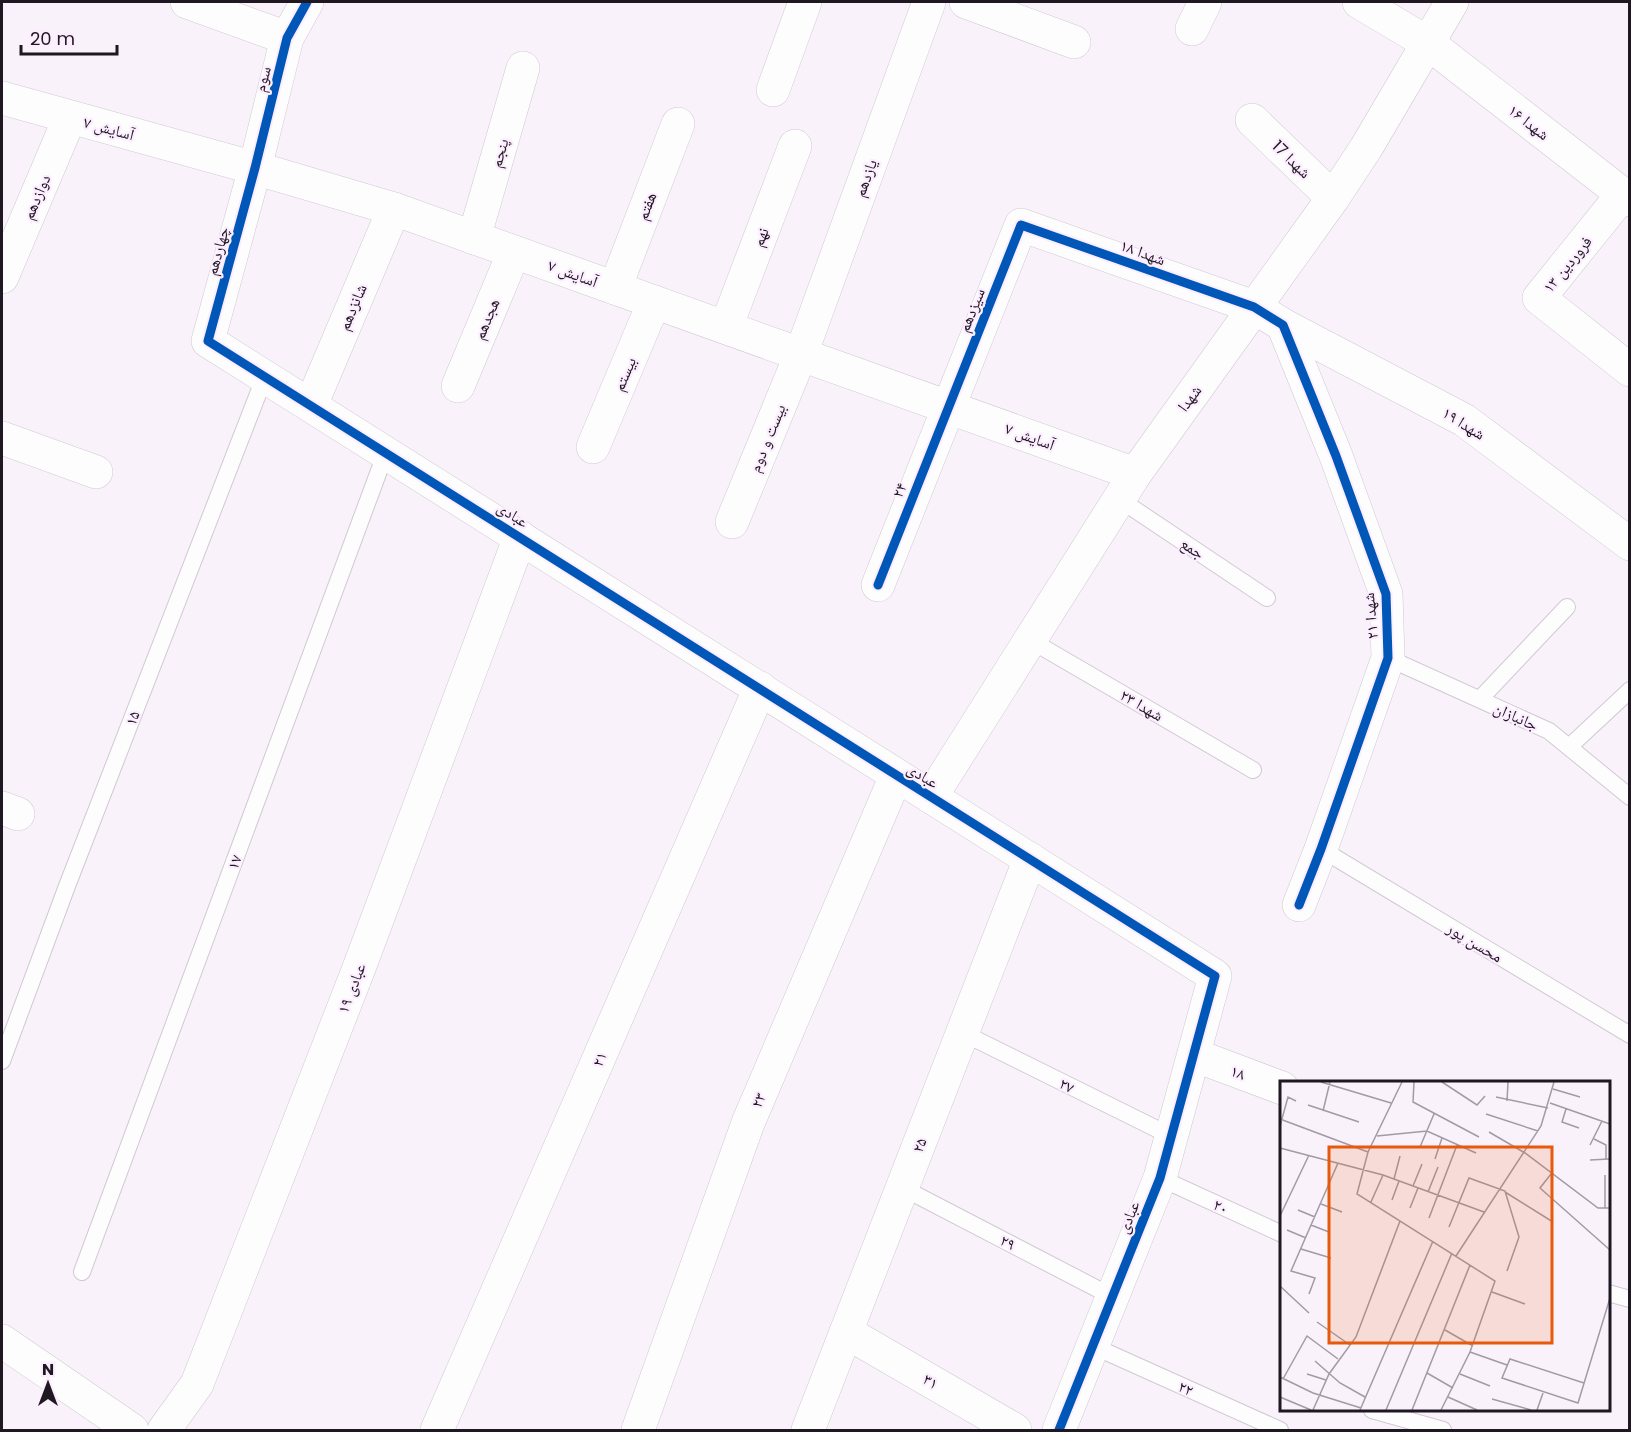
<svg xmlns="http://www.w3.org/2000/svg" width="1631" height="1432" font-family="Poppins,'Noto Naskh Arabic',sans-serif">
  <rect width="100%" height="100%" fill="#f9f2fb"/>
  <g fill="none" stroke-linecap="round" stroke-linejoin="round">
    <defs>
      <g id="service">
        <polyline points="1119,499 1267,598"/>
        <polyline points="1030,640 1253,770"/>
        <polyline points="1388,658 1549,731 1630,797"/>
        <polyline points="1480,699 1567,607"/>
        <polyline points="1569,747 1630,690"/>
        <polyline points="1321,849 1630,1035"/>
        <polyline points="963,1033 1171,1136"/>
        <polyline points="2,1061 67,886 265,376"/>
        <polyline points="1160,1178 1282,1234"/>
        <polyline points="903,1188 1113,1297"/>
        <polyline points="82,1272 386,452"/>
        <polyline points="1608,1293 1630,1299"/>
        <polyline points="1093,1346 1280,1430"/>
        <polyline points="1372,1410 1443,1430"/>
      </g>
      <g id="minor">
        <polyline points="187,2 287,38"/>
        <polyline points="307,2 287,38 255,168 208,341 1215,976 1160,1178 1059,1430"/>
        <polyline points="966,2 1074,42"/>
        <polyline points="1359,2 1428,43 1630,200"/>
        <polyline points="1192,29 1205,2"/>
        <polyline points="773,90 805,2"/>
        <polyline points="1252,120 1333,198"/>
        <polyline points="1622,195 1539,298 1630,370"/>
        <polyline points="474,238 523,68"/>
        <polyline points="2,277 70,117"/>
        <polyline points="615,288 678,124"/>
        <polyline points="1283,325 1464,420 1630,544"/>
        <polyline points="726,327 795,146"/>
        <polyline points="458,386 514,252"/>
        <polyline points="311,405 394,209"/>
        <polyline points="2,438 96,472"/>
        <polyline points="593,447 654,302"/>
        <polyline points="732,522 801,354 929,2"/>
        <polyline points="878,585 1021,225 1254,307 1283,325 1336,456 1386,594 1388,658 1321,849 1299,905"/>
        <polyline points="2,808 18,814"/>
        <polyline points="1194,1055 1282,1088"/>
        <polyline points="846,1332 1015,1430"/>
        <polyline points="2,1341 132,1430"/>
        <polyline points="164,1430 197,1384 359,968 520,537"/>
        <polyline points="437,1430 760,688"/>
        <polyline points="638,1430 748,1123 896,776"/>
        <polyline points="808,1430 1030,859"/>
      </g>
      <g id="tertiary">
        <polyline points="2,98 255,168 394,209 1135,474"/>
        <polyline points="931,797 1135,474 1333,198 1366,148 1452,2"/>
      </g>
    </defs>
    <!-- service casing -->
    <use href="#service" stroke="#d1c9d2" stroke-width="18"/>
    <!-- minor casing -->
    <use href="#minor" stroke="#d1c9d2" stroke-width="34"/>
    <!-- tertiary casing -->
    <use href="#tertiary" stroke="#d1c9d2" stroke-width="34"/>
    <!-- service -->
    <use href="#service" stroke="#fefdfe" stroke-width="16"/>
    <!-- minor -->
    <use href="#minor" stroke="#fefdfe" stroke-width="33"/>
    <!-- tertiary -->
    <use href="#tertiary" stroke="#fefdfe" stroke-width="33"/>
    <defs>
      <g id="cycleway">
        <polyline points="307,2 287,38 255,168 208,341 1215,976 1160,1178 1059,1430"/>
        <polyline points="878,585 1021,225 1254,307 1283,325 1336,456 1386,594 1388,658 1321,849 1299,905"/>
      </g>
    </defs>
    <!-- cycleway casing -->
    <use href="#cycleway" stroke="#fceeff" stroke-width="13"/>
    <!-- cycleway -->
    <use href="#cycleway" stroke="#0057b8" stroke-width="9"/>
  </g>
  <g text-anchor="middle" stroke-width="4.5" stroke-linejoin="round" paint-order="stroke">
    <!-- street labels -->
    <g font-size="16" fill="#1f1721" stroke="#fceeff">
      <text transform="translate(262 79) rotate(-76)" y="6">سوم</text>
      <text transform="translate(1529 122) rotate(38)" y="6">شهدا ۱۶</text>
      <text transform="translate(109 128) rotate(15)" y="6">آسایش ۷</text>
      <text transform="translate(499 153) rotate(-74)" y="6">پنجم</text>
      <text transform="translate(1292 159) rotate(44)" y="6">شهدا 17</text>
      <text transform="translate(865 178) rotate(-70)" y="6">یازدهم</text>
      <text transform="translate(36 197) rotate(-67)" y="6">دوازدهم</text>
      <text transform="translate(646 206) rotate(-69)" y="6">هفتم</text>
      <text transform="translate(760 237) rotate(-69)" y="6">نهم</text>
      <text transform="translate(217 251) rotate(-75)" y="6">چهاردهم</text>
      <text transform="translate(1143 252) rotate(20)" y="6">شهدا ۱۸</text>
      <text transform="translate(1567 264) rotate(-51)" y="6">فروردین ۱۳</text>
      <text transform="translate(573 273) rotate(20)" y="6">آسایش ۷</text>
      <text transform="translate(352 307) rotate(-67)" y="6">شانزدهم</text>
      <text transform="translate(971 310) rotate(-68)" y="6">سیزدهم</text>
      <text transform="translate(486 319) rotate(-67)" y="6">هجدهم</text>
      <text transform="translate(624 374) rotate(-67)" y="6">بیستم</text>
      <text transform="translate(1189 398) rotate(-54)" y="6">شهدا</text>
      <text transform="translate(1464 423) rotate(32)" y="6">شهدا ۱۹</text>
      <text transform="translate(1030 436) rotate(20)" y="6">آسایش ۷</text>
      <text transform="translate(767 438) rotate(-68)" y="6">بیست و دوم</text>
      <text transform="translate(899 490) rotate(-68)" y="6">۲۴</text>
      <text transform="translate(513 514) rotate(32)" y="6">عبادی</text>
      <text transform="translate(1193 548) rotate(34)" y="6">جمع</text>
      <text transform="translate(1370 616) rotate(-95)" y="6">شهدا ۲۱</text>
      <text transform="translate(1142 705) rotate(30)" y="6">شهدا ۲۳</text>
      <text transform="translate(1516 716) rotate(24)" y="6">جانبازان</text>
      <text transform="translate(132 718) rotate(-69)" y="6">۱۵</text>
      <text transform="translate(923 775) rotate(31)" y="6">عبادی</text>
      <text transform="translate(234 862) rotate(-70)" y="6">۱۷</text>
      <text transform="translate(1475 942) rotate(31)" y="6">محسن پور</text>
      <text transform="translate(351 988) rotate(-69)" y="6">عبادی ۱۹</text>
      <text transform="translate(599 1059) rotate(-67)" y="6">۲۱</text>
      <text transform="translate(1238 1072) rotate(20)" y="6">۱۸</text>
      <text transform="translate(1067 1085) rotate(26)" y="6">۲۷</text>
      <text transform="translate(758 1100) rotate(-67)" y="6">۲۳</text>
      <text transform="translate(919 1145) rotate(-69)" y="6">۲۵</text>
      <text transform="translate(1221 1206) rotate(25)" y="6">۲۰</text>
      <text transform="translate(1128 1217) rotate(-68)" y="6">عبادی</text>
      <text transform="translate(1008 1242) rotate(27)" y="6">۲۹</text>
      <text transform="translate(931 1381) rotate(30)" y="6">۳۱</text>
      <text transform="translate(1186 1388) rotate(24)" y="6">۲۲</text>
    </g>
  </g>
  <!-- overview -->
  <g transform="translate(1280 1081)">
    <rect width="330" height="330" fill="#f9f2fb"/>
    <path fill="none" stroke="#a29aa4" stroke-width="1.5" d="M41,1L111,22M122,1L88,71L77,113L215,200L190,271L161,329M134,1L133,21L199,56M162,1L197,24L205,15M273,8L300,16M216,16L268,27M227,20L228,1M270,22L330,43M28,24L79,41M286,28L282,41L299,47M43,30L50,1M206,33L258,50M0,38L88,71M0,45L8,16L16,20M209,51L245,72L318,127H330M97,55L147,50L196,72M314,58L326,64V78M310,64L322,40M140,66L154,33M0,67L103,94L204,131M155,78L162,57M310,79L329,78M271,93L260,107L330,169M325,94V127M114,98L120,75M133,105L142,83M148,111L158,86M225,111L273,141M112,119L119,100M91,121L103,94M41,123L62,131M130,127L138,107M18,129L35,136M0,135L29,74M149,137L177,64M31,144L49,151M169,146L189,97L225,110L239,156L227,190M7,149L26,157M21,168L51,177M176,175L261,45L274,1M0,205L29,232M212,211L245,223M29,213L35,197L11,190L58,82M37,241L70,264M165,249L193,265M190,271L227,284M35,280L60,302L85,316M147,292L173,307M27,293L46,299M180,293L210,305M0,296L33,312L81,327M3,298L27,255L58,278M304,302L230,278L222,297L298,322L330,217M0,316L31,329M168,316L197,329M212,318L251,329M33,329L49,293L76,256L120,140M80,329L153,160M106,329L172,172M132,329L190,184M257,329L263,312"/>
    <path fill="#e8590c" fill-opacity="0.15" stroke="#e8590c" stroke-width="3" d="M49,66H272V262H49Z"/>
    <rect width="330" height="330" fill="none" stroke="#1f1721" stroke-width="3"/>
  </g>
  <!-- border -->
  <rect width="1631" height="1432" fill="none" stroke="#1f1721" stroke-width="6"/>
  <!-- north arrow -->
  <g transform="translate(48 1384)" stroke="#fceeff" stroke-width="4.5" paint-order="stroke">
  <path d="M0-4.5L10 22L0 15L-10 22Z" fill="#1f1721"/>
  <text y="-9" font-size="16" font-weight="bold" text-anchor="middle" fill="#1f1721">N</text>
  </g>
  <!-- scale -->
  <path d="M21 45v9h96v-9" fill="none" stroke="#1f1721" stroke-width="3"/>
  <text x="30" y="45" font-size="18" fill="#1f1721" stroke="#fceeff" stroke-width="4.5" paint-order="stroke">20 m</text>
</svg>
